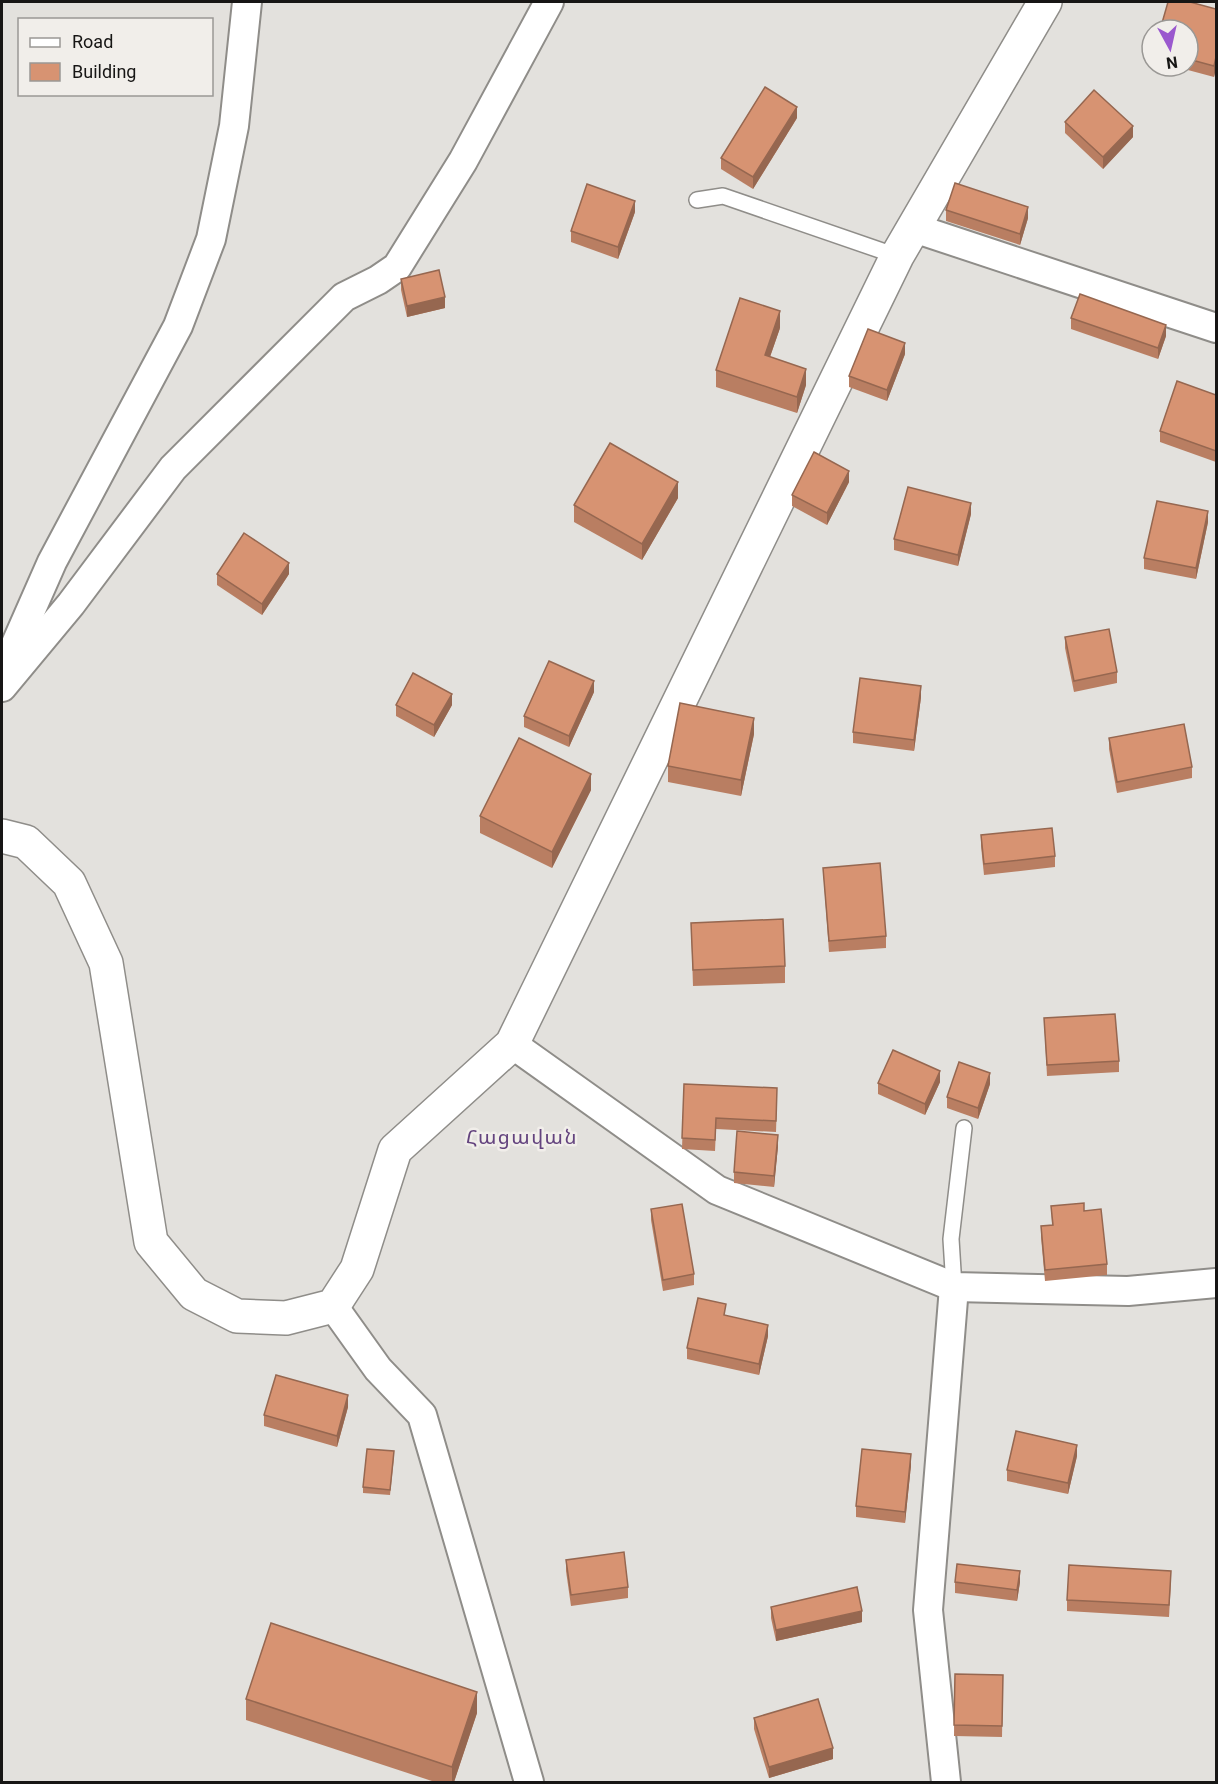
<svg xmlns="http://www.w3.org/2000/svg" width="1218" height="1784" font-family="Roboto,'Noto Sans Armenian',sans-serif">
  <rect width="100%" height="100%" fill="#e3e1dd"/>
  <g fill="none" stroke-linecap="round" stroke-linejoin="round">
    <defs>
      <g id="service">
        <polyline points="697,200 723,196 897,256"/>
        <polyline points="954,1287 951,1239 964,1128"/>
      </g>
      <g id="minor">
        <polyline points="914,228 1216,328"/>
        <polyline points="3,673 52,562 178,326 211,239 234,126 247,2"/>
        <polyline points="2,687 71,604 173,468 344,297 378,280 397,267 463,161 549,2"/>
        <polyline points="512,1044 717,1190 954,1287 1128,1291 1216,1283"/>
        <polyline points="333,1306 378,1369 422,1415 529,1782"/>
        <polyline points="946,1782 928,1610 954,1287"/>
      </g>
      <polyline id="tertiary" points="2,836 26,842 69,883 106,963 151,1242 194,1294 237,1316 286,1318 333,1306 357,1269 395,1150 512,1044 897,256 1045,2"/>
    </defs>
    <!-- service casing -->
    <use href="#service" stroke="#8f8d89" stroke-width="18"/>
    <!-- minor casing -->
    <use href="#minor" stroke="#8f8d89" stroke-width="32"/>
    <!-- tertiary casing -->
    <use href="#tertiary" stroke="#8f8d89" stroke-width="36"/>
    <!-- service -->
    <use href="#service" stroke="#fff" stroke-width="15"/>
    <!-- minor -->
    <use href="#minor" stroke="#fff" stroke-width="28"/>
    <!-- tertiary -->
    <use href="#tertiary" stroke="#fff" stroke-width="33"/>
  </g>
  <!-- wall -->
  <g fill="#b97e62">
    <polygon points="1216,9 1216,68 1214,77 1173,66 1188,66 1188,30"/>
    <polygon points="797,118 753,189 721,169 721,158"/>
    <polygon points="1065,122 1133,137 1103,169 1065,133"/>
    <polygon points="946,210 1028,218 1020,245 946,221"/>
    <polygon points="635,212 618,259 571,242 571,231"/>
    <polygon points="401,279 445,308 407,317 401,290"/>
    <polygon points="1071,318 1166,336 1158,359 1071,329"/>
    <polygon points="780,328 770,357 806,385 797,413 716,387 716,370"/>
    <polygon points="905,354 887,401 849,387 849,376"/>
    <polygon points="1216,395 1216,462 1160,442 1160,431"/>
    <polygon points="849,482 827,525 792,506 792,495"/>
    <polygon points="678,498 642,560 574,522 574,505"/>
    <polygon points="971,514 958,566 894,550 894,539"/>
    <polygon points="1208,522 1196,579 1144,569 1144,558"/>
    <polygon points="217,574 289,574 262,615 217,585"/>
    <polygon points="1065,637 1117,672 1117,683 1074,692 1065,648"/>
    <polygon points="594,692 569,747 524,727 524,716"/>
    <polygon points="921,697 914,751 853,743 853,732"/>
    <polygon points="396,705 452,705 434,737 396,716"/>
    <polygon points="754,734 741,796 668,782 668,766"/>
    <polygon points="1109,738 1192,767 1192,778 1117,793 1109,749"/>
    <polygon points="591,790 552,868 480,833 480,816"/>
    <polygon points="981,835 1055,856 1055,867 984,875 981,846"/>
    <polygon points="823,868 886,936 886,948 829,952"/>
    <polygon points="691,923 785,966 785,983 693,986"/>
    <polygon points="1044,1018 1119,1061 1119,1072 1047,1076"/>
    <polygon points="940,1082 925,1115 878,1094 878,1083"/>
    <polygon points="684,1084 777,1099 776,1132 716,1129 715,1151 682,1149"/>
    <polygon points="990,1084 978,1119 947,1108 947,1097"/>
    <polygon points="778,1146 774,1187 734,1183 734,1172"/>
    <polygon points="1051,1206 1084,1211 1107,1264 1107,1275 1045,1281 1041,1237 1041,1226 1052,1225"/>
    <polygon points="651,1209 694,1274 694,1285 663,1291 651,1220"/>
    <polygon points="726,1316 768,1336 759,1375 687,1359 687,1348"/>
    <polygon points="348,1407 337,1447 264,1426 264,1415"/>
    <polygon points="1077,1456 1068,1494 1007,1481 1007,1470"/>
    <polygon points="394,1457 390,1495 363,1493 363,1487"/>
    <polygon points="911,1465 905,1523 856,1517 856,1506"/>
    <polygon points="566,1560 628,1587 628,1598 571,1606 566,1571"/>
    <polygon points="955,1582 1020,1582 1017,1601 955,1593"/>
    <polygon points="1171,1582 1169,1617 1067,1611 1067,1600"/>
    <polygon points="1216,1595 1216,1624 1215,1624"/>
    <polygon points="771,1607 862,1622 776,1641 771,1618"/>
    <polygon points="955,1674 1003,1675 1002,1737 954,1736"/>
    <polygon points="246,1699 477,1713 454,1782 435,1782 246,1720"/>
    <polygon points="754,1718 833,1759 769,1778 754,1729"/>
  </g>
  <!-- shaded-wall -->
  <g fill="#966750">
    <polygon points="1216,57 1216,68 1214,77 1214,66"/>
    <polygon points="797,107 797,118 753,189 753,177"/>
    <polygon points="1133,126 1133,137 1103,169 1103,157"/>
    <polygon points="635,201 635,212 618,259 618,247"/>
    <polygon points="1028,207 1028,218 1020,245 1020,234"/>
    <polygon points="445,297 445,308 407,317 407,306"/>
    <polygon points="780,311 780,328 765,371 765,355"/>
    <polygon points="1166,325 1166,336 1158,359 1158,348"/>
    <polygon points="905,343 905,354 887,401 887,390"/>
    <polygon points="806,369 806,385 797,413 797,397"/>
    <polygon points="849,471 849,482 827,525 827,513"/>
    <polygon points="678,482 678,498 642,560 642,544"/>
    <polygon points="971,503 971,514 958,566 958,555"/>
    <polygon points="1208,511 1208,522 1196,579 1196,568"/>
    <polygon points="289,563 289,574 262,615 262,604"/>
    <polygon points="594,681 594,692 569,747 569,736"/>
    <polygon points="921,686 921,697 914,751 914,740"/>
    <polygon points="452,694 452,705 434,737 434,725"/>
    <polygon points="754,718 754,734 741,796 741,780"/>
    <polygon points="591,774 591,790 552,868 552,852"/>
    <polygon points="940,1071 940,1082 925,1115 925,1104"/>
    <polygon points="990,1073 990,1084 978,1119 978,1108"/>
    <polygon points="778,1135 778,1146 774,1187 774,1176"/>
    <polygon points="768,1325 768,1336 759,1375 759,1364"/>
    <polygon points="348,1395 348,1407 337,1447 337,1436"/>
    <polygon points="1077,1445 1077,1456 1068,1494 1068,1483"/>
    <polygon points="911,1454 911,1465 905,1523 905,1512"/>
    <polygon points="1020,1571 1020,1582 1017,1601 1017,1590"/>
    <polygon points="862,1611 862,1622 776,1641 776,1630"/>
    <polygon points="477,1692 477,1713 454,1782 452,1782 452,1767"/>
    <polygon points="833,1748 833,1759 769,1778 769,1767"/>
  </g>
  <!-- building -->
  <g fill="#d79372" stroke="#966750" stroke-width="1.5">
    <polygon points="1168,2 1190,2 1216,9 1216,57 1214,66 1188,59 1188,30 1160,30"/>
    <polygon points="765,87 797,107 753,177 721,158"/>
    <polygon points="1094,90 1133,126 1103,157 1065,122"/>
    <polygon points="955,183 1028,207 1020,234 946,210"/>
    <polygon points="587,184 635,201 618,247 571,231"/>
    <polygon points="439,270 445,297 407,306 401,279"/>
    <polygon points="1080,294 1166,325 1158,348 1071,318"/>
    <polygon points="740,298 780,311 765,355 806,369 797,397 716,370"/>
    <polygon points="868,329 905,343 887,390 849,376"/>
    <polygon points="1177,381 1216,395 1216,451 1160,431"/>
    <polygon points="610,443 678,482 642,544 574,505"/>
    <polygon points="814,452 849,471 827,513 792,495"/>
    <polygon points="908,487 971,503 958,555 894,539"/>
    <polygon points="1157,501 1208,511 1196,568 1144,558"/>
    <polygon points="244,533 289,563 262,604 217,574"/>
    <polygon points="1109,629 1117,672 1074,681 1065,637"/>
    <polygon points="549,661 594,681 569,736 524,716"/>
    <polygon points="413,673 452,694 434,725 396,705"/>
    <polygon points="860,678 921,686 914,740 853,732"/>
    <polygon points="680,703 754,718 741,780 668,766"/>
    <polygon points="1184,724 1192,767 1117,782 1109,738"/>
    <polygon points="519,738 591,774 552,852 480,816"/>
    <polygon points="1052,828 1055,856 984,864 981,835"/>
    <polygon points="880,863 886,936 829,941 823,868"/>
    <polygon points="783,919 785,966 693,970 691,923"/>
    <polygon points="1115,1014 1119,1061 1047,1065 1044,1018"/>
    <polygon points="893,1050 940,1071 925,1104 878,1083"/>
    <polygon points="959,1062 990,1073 978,1108 947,1097"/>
    <polygon points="684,1084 777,1088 776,1121 716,1118 715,1140 682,1138"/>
    <polygon points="737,1131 778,1135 774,1176 734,1172"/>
    <polygon points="1084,1203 1084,1211 1101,1209 1107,1264 1045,1270 1041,1226 1053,1225 1051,1206"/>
    <polygon points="682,1204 694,1274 663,1280 651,1209"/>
    <polygon points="698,1298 726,1304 724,1315 768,1325 759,1364 687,1348"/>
    <polygon points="276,1375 348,1395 337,1436 264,1415"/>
    <polygon points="1016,1431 1077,1445 1068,1483 1007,1470"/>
    <polygon points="367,1449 394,1451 390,1490 363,1487"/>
    <polygon points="862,1449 911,1454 905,1512 856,1506"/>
    <polygon points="624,1552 628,1587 571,1595 566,1560"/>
    <polygon points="957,1564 1020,1571 1017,1590 955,1582"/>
    <polygon points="1069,1565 1171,1571 1169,1605 1067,1600"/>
    <polygon points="857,1587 862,1611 776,1630 771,1607"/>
    <polygon points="271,1623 477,1692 452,1767 246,1699"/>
    <polygon points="955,1674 1003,1675 1002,1726 954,1725"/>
    <polygon points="818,1699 833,1748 769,1767 754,1718"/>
  </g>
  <g text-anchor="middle" stroke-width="5" stroke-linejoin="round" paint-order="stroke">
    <!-- quarter labels -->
    <g font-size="20" letter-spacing="1.5" fill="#63437e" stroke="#f1eeea">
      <text x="522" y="1144">Հացավան</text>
    </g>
  </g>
  <!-- border -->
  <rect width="1218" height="1784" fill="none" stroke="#171615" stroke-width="6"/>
  <!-- legend -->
  <rect x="18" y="18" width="195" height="78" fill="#f1eeea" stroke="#9a9895" stroke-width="1.5"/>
  <rect x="30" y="38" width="30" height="9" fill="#ffffff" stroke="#9a9895" stroke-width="1.5"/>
  <text x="72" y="48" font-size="18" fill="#171615">Road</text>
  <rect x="30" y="63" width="30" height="18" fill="#d79372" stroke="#9a9895" stroke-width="1.5"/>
  <text x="72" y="78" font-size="18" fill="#171615">Building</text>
  <!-- north arrow -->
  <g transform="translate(1170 48) rotate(172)"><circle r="28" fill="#f1eeea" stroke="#9a9895" stroke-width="1.5"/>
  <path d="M0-4.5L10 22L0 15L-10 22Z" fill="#9a58ce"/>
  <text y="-9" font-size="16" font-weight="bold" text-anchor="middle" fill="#171615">N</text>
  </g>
</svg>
